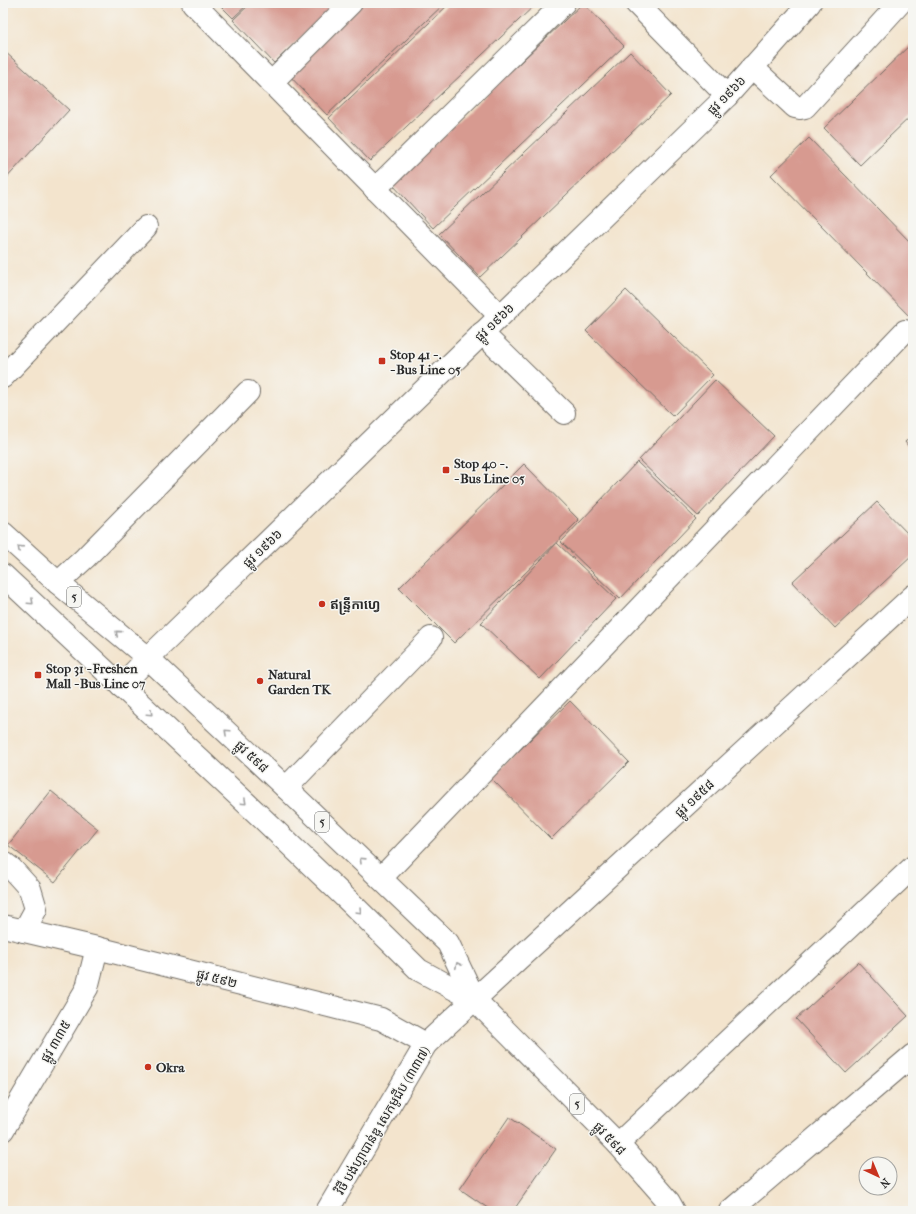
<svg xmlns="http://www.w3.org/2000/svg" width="916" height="1214" font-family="'IM FELL French Canon','Noto Sans Khmer',serif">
  <rect width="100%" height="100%" fill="#f6f6f2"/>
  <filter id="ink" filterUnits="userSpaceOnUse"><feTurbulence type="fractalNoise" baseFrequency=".025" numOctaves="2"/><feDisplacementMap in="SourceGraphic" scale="8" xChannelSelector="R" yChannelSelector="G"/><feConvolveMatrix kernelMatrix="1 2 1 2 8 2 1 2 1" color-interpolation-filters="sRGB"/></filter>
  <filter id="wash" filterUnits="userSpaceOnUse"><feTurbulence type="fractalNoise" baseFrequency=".012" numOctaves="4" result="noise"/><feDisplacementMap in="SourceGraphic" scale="16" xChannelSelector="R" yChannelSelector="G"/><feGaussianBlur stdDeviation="0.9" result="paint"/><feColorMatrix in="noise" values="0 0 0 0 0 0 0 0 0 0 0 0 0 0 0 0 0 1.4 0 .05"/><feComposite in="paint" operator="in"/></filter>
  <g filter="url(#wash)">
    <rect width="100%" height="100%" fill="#f3e4cd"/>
    <g id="blocks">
      <!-- building -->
      <g fill="#d79a90">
        <polygon points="218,3 249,3 233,18"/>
        <polygon points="251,3 337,3 274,63 233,20"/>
        <polygon points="359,3 445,3 327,115 286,72"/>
        <polygon points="450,3 537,3 370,161 329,118"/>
        <polygon points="583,3 624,46 433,228 392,184"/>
        <polygon points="913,42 913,114 860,165 824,128"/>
        <polygon points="3,50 69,110 3,182"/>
        <polygon points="630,52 671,95 480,277 439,234"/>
        <polygon points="809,138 913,245 913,320 771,175"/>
        <polygon points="626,290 713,375 673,416 586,331"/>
        <polygon points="715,380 774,436 698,516 639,460"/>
        <polygon points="913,435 913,452 905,442"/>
        <polygon points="637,462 696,519 620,599 561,542"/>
        <polygon points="524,464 579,520 454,643 399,588"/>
        <polygon points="877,502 913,539 913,555 835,628 792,582"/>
        <polygon points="557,543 616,599 540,679 481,623"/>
        <polygon points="570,701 629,762 551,839 491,778"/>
        <polygon points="51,791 98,829 55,882 8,845"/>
        <polygon points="858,962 908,1016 846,1073 796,1019"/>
        <polygon points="509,1117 556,1149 513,1211 492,1211 460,1189"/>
      </g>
    </g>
  </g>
  <g filter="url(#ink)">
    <use href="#blocks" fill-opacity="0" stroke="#716c64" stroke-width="1"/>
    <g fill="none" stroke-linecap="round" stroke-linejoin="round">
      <defs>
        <g id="minor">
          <polyline points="193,3 500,316"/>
          <polyline points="636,3 727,96"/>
          <polyline points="752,67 795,107 800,108 805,107 900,3"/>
          <polyline points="271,83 351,3"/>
          <polyline points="375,189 564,3"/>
          <polyline points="482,333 564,413"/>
          <polyline points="3,377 146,227"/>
          <polyline points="58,583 85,558 248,392"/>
          <polyline points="121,686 148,658 727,96 810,3"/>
          <polyline points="286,788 431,638"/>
          <polyline points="3,862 11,868 30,889 36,909 24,931"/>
          <polyline points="381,878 905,331"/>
          <polyline points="3,926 97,948 381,1019 426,1044"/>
          <polyline points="3,1130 87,988 97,948"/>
          <polyline points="618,1144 913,867"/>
          <polyline points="327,1211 426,1044 913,596"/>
          <polyline points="730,1211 913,1055"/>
        </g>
        <g id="major">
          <polyline points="3,533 58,583 148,658 286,788 448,943 475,1000"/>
          <polyline points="3,575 262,818 353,905 419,970 475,1000 618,1144 669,1202 674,1211"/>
        </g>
      </defs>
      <!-- minor casing -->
      <use href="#minor" stroke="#716c64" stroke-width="24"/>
      <!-- major casing -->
      <use href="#major" stroke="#716c64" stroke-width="24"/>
      <!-- minor -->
      <use href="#minor" stroke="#fff" stroke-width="22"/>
      <!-- major -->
      <use href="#major" stroke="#fff" stroke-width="22"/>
    </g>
    <!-- one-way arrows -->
    <defs><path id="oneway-chevron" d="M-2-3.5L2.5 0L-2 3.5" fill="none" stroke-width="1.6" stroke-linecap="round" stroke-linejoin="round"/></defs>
    <g stroke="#a0a0a0">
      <use href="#oneway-chevron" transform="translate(20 548) rotate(-138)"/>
      <use href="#oneway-chevron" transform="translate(31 602) rotate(43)"/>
      <use href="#oneway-chevron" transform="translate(118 633) rotate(-140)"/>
      <use href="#oneway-chevron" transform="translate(150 713) rotate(43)"/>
      <use href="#oneway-chevron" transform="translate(227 732) rotate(-137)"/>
      <use href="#oneway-chevron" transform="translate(244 802) rotate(43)"/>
      <use href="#oneway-chevron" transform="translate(362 860) rotate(-136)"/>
      <use href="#oneway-chevron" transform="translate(359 911) rotate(45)"/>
      <use href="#oneway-chevron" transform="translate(458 965) rotate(-116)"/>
    </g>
  </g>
  <!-- markers -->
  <g fill="#c8321e" stroke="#f6f6f2" stroke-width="1.5">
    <rect x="378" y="357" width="8" height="8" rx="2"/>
    <rect x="442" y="466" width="8" height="8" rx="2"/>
    <circle cx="322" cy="604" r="4"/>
    <rect x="34" y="671" width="8" height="8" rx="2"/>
    <circle cx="260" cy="681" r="4"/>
    <circle cx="148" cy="1067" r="4"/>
  </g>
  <g text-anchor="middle" stroke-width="3" stroke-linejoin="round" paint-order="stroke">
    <!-- shield labels -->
    <g fill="#f6f6f2" stroke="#686867" stroke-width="1">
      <rect x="67" y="587" width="14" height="20" rx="3"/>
      <rect x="315" y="812" width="14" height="20" rx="3"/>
      <rect x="570" y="1094" width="14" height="20" rx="3"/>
    </g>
    <g font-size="12" font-weight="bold" fill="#2b2b2b">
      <text x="74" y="601">5</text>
      <text x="322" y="826">5</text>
      <text x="577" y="1108">5</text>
    </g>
    <!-- street labels -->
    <g font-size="13" fill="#2b2b2b" stroke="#f6f6f2">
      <text transform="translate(726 95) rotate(-46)" y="5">ផ្លូវ ១៩៦៦</text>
      <text transform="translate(494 322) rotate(-44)" y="5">ផ្លូវ ១៩៦៦</text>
      <text transform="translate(262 548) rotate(-44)" y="5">ផ្លូវ ១៩៦៦</text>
      <text transform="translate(252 756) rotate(43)" y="5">ផ្លូវ ៥៩៨</text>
      <text transform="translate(694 798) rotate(-43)" y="5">ផ្លូវ ១៩៥៨</text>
      <text transform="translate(217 978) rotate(14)" y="5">ផ្លូវ ៥៩២</text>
      <text transform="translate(55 1041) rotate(-60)" y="5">ផ្លូវ ៣៣៥</text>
      <text transform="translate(382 1120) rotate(-59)" y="5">វិថី បង់ហ្គាបាន់ឌូ សេកមូជីប (៣៣៧)</text>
      <text transform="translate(610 1138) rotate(46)" y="5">ផ្លូវ ៥៩៨</text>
    </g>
    <!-- poi labels -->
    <g font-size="13" font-weight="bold" fill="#2b2b2b" stroke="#f6f6f2" text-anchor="start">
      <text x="390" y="359">Stop 41 - .<tspan x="390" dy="15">- Bus Line 05</tspan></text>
      <text x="454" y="468">Stop 40 - .<tspan x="454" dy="15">- Bus Line 05</tspan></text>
      <text x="330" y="609">ឥន្ទ្រីកាហ្វេ</text>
      <text x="46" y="673">Stop 31 - Freshen<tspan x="46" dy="15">Mall - Bus Line 07</tspan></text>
      <text x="268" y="679">Natural<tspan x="268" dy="15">Garden TK</tspan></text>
      <text x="156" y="1072">Okra</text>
    </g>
  </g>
  <!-- margin -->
  <rect width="916" height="1214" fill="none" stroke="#f6f6f2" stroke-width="16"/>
  <!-- north arrow -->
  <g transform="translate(878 1176) rotate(136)"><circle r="19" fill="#f6f6f2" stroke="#a5a5a2"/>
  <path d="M0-3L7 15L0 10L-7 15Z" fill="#c8321e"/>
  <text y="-6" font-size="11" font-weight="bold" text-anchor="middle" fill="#2b2b2b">N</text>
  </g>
</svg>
